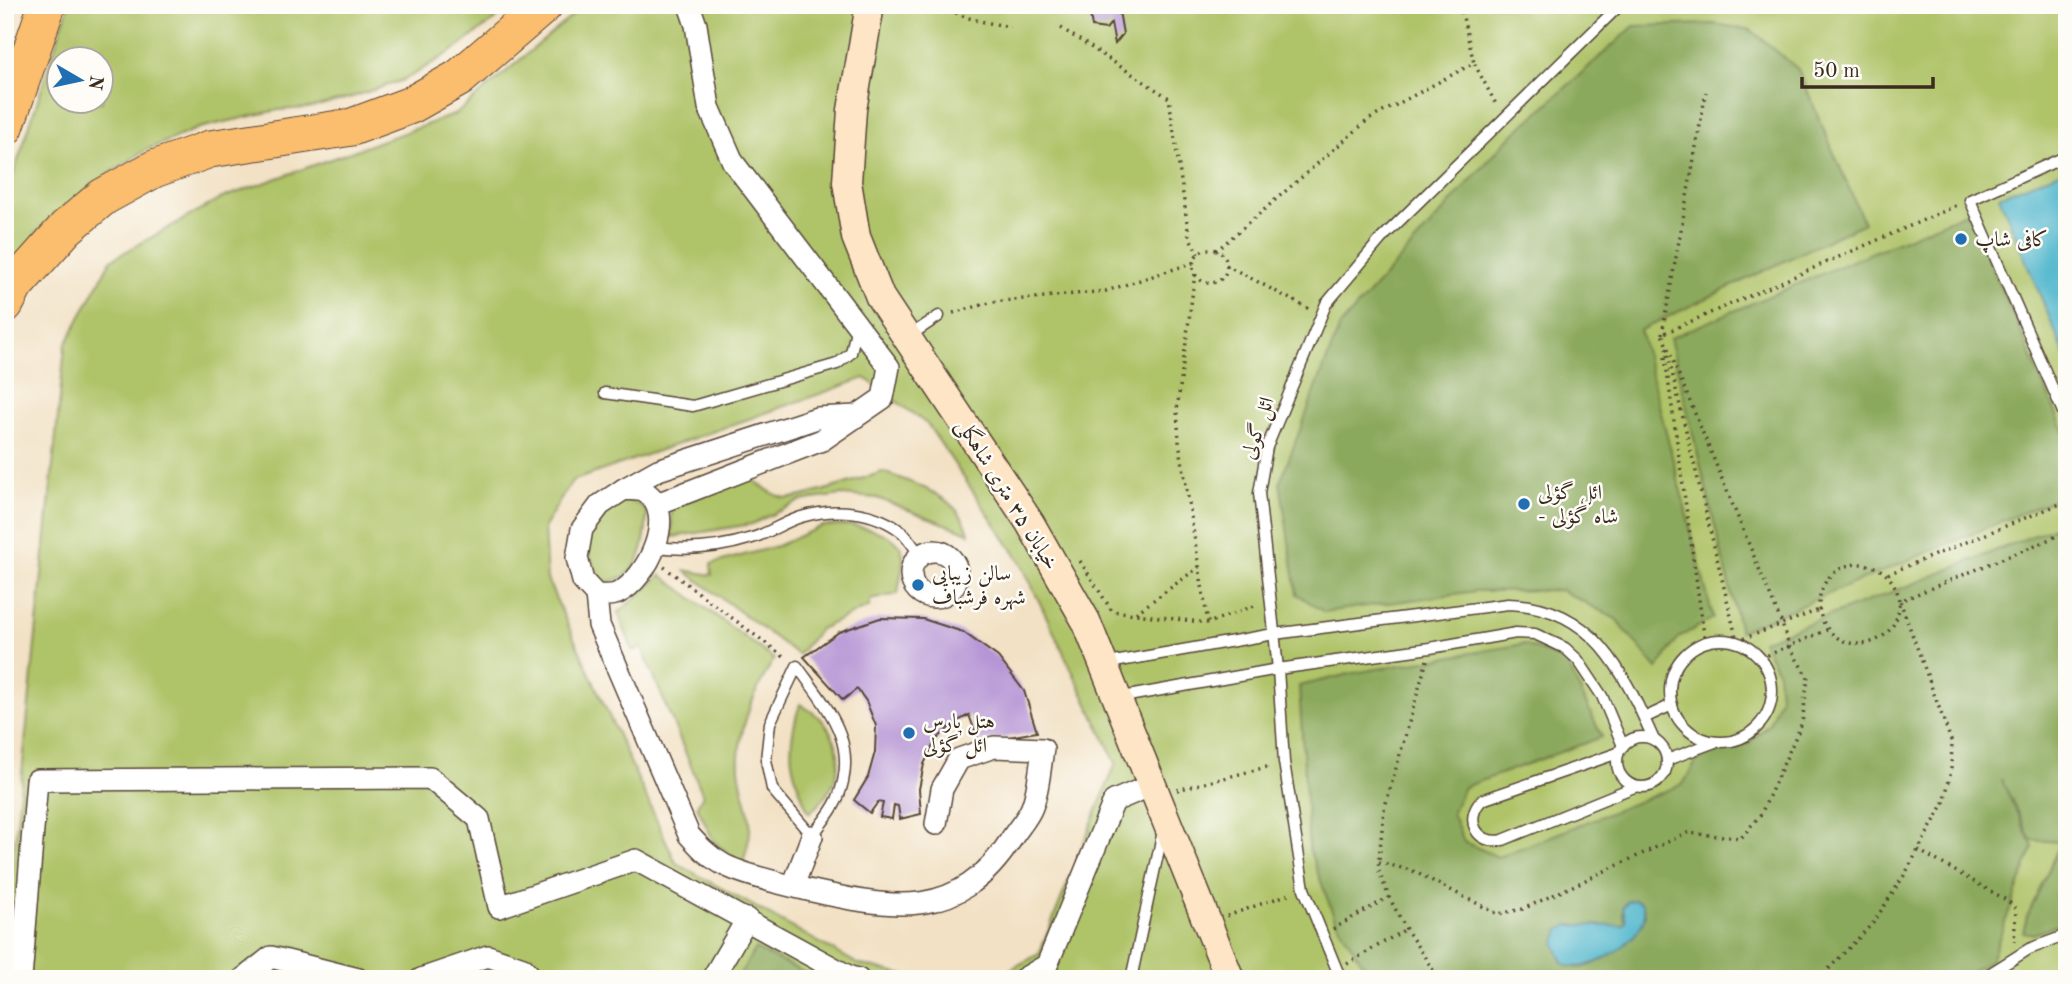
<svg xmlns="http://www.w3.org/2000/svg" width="2072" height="984" font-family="'Old Standard TT',Amiri,serif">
  <rect width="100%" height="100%" fill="#fdfcf7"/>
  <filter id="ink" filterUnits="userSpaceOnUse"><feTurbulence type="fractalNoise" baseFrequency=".0143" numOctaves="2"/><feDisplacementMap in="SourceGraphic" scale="14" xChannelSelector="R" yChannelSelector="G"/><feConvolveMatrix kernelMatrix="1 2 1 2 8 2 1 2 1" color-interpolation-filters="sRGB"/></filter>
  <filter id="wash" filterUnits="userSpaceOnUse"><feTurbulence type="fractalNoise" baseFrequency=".00686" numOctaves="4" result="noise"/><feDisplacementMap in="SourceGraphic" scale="28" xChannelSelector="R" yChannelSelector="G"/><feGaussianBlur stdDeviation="1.57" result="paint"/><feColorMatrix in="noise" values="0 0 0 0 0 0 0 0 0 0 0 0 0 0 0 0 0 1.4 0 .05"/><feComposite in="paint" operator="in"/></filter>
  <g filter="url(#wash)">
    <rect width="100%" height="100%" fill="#f2e1c4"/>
    <!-- green -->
    <g fill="#afc367" stroke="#757642" stroke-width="2" fill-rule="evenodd">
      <path d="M69,5H514L457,48L406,79L349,98L309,108L278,110L199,128L146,150L93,184L36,233L5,274V200ZM60,60H102V102H60Z"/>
      <polygon points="585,5 2067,5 2067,979 992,979 1039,954 1116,763 1020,561 928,425 865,378 572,481 544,527 547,579 676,863 858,964 919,979 5,979 5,942 65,346 111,260 222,198 456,114"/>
      <path d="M883,472C916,484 959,496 969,533L877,498L841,495L800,501L752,524L672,537L671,506L752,478C761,486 773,496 786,498C802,500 864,477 883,472Z"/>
      <path d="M628,500L640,505L647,513C646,543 640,584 601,581L588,553V534L615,504Z"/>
      <path d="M851,525C869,529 905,534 903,560C903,571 899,582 898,594L870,600V606L820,629L798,655L684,570L712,575L711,564L777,546L822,526Z"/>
      <path d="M661,575L774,659C756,689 741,721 739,756C737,778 747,799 750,821C752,834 746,850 743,864L714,842L697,806L703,795L642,648L633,651L618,613Z"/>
      <path d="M800,704C807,709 817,714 822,720C850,753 839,789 809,813C790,770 785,750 800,704Z"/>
    </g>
    <!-- forest -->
    <g fill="#8ba95c" stroke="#636a3d" stroke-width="2" fill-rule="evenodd">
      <polygon points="1714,24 1751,30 1798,69 1864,223 1640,330 1713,618 1678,638 1657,669 1616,619 1561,590 1476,591 1324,612 1297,594 1280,482 1340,326 1505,142 1634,26"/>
      <polygon points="1968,212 2067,438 2067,494 1740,631 1670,338"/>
      <path d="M2067,522V921L2034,934L2023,932L2027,917L2061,842L2031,840L2001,779L2033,847L1991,960L1959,979H1372L1335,919L1309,849L1299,686L1354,673L1524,644L1566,661L1602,737L1464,787L1452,813L1464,842L1498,857L1683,784L1696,762L1716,749L1749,743L1769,724L1780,698L1778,672L1762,641L1908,586ZM1635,900L1641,903C1644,909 1646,913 1644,919C1641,925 1634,931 1629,935C1612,951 1588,979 1563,963L1569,925L1622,926L1626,922L1623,915V907L1628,901Z"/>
      <polygon points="755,949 818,979 737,979"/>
    </g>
    <!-- water -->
    <g fill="#4eb5cc" stroke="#447075" stroke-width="2">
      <polygon points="2067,169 2067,360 1999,196"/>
      <path d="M1635,900L1642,903C1644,909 1645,913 1644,919C1637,943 1586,978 1563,963L1555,944L1560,930L1569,925L1622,926L1626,922L1623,907L1628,901Z"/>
    </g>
    <g id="blocks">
      <!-- building -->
      <g fill="#b695d5">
        <polygon points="1100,5 1118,5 1123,34 1115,44 1111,23 1106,29 1092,27 1089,7"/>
        <polygon points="880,618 923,619 963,632 998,657 1024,691 1037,732 979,742 969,715 954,723 935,741 924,764 919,789 921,814 900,819 898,806 894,805 892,819 880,817 883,803 878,802 870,813 854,800 868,777 875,752 876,726 866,701 857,689 843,700 804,657 839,632"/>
      </g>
    </g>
  </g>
  <g filter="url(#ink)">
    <use href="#blocks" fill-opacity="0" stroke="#564537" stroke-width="2"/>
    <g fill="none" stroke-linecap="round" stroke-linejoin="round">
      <defs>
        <g id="lane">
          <polyline points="2067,156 1970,200 2067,421"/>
          <polyline points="909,336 939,316"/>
          <polyline points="605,393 693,406 837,364 851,353 857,325"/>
          <path d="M656,547C688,551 720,548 752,538C769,533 784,522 801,517C835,507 875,510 903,533C909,539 914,548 920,554"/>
          <circle cx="1721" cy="691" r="51"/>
          <path d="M1103,664L1274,634L1508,604C1594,606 1623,671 1654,740"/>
          <path d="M797,666C828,709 861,744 837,800C831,813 820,825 812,836L772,789L766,760L770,723Z"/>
          <polyline points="1117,698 1278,669 1430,648 1516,633 1535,634 1565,648 1578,660 1602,696 1623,746"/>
          <polyline points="1644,718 1672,705"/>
          <circle cx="1642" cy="762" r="25"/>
          <path d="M1618,753L1482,800C1463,819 1477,846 1503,840L1634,787"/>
          <polyline points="1667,760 1715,742"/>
          <polyline points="1131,979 1163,831"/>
          <polyline points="1343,979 1337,970 1304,889 1284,762 1278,669 1259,493 1267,447 1326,304 1381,239 1620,5"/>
          <polyline points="1981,979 2029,949 2067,935"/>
        </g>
        <g id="street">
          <path d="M624,489C630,490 640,489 645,492C679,513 647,580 618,593C613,596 602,595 596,595L583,581L577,558L582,529L600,505Z"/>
          <polyline points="624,489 658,470 817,418 856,416"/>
          <polyline points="657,504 822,440 883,398 889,367 733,162 709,107 696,25 689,5"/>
          <circle cx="934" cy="574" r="23"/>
          <path d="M596,595L599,625L689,835C699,846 708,856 721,863C738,874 787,885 808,890C893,909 959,922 1012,838C1018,828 1028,818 1032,807C1039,789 1040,767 1043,749L994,747L959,759L942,789L936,824"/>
          <polyline points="793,886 812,836"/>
          <polyline points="21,979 37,780 430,778 479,819 499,907 636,860 850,977 858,979"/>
          <polyline points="243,979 271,957 358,979"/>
          <polyline points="421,979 488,956 523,968 533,979"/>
          <polyline points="712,979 747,919"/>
          <polyline points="1023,979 1047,965 1114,801 1152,785"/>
        </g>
        <polyline id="secondary" points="870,5 852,110 847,182 856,237 880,297 1030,523 1086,621 1230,979"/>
        <g id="highway">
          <polyline points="5,127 47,5"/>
          <polyline points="5,304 15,285 66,228 103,197 154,169 210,149 352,127 411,105 459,78 544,5"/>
        </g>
      </defs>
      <!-- lane casing -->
      <use href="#lane" stroke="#564537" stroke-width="13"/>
      <!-- street casing -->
      <use href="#street" stroke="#564537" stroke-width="24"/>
      <!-- secondary casing -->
      <use href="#secondary" stroke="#564537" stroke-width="31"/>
      <!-- highway casing -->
      <use href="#highway" stroke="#564537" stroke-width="39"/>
      <!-- path -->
      <g stroke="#564537" stroke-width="3.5" stroke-dasharray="2 5" stroke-linecap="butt">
        <path d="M944,5C962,20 987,22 1010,27"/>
        <polyline points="1460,5 1474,63"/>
        <polyline points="1061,28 1169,98 1189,236 1198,254"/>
        <circle cx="1210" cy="266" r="17"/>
        <polyline points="1216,251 1368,120 1474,63 1497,106"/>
        <polyline points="1226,265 1311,310"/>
        <polyline points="1195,274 1177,410 1179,441 1208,623"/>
        <polyline points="953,313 993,302 1106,291 1193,263"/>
        <polyline points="1662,334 1706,92"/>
        <polyline points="1666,348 1737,641 1819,610"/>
        <polyline points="1665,357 1705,642"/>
        <polyline points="1080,561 1112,611 1208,623 1257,605"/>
        <circle cx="1859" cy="604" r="40"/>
        <polyline points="664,567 787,659"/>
        <polyline points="1888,574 2067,501"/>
        <polyline points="1136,613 1199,567"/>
        <polyline points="1761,658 1827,630"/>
        <polyline points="1427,660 1384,810 1378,869 1389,897 1406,929 1439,979"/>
        <polyline points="1177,790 1271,766"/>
        <polyline points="1918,850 2008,901 2016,909 2014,942"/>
        <polyline points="1379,862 1413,871 1498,914 1523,909 1687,833 1741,838 1761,814 1802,723 1808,678 1789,646 1782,624 1662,334 1958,205"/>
        <polyline points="1227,916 1292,893"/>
        <polyline points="1333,929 1389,897"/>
        <polyline points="1347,964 1406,929"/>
        <polyline points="1309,979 1324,974"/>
        <polyline points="1819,979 1873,923 1905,874 1944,803 1951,771 1952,743 1900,601 2067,532"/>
        <polyline points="2056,979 2059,976"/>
      </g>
      <!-- lane -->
      <use href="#lane" stroke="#fff" stroke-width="10"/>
      <!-- street -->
      <use href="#street" stroke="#fff" stroke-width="21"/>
      <!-- secondary -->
      <use href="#secondary" stroke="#fde5c5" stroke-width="28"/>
      <!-- highway -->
      <use href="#highway" stroke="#fbbd6e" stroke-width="37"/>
    </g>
  </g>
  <!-- markers -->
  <g fill="#1f6fb2" stroke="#fdfcf7" stroke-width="2.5">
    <circle cx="1961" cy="239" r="7"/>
    <circle cx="1524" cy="504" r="7"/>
    <circle cx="918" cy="585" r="7"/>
    <circle cx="909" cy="733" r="7"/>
  </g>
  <g text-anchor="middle" stroke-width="5" stroke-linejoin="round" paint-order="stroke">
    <!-- poi labels -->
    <g font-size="21" fill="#3b2a1e" stroke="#fdfcf7" text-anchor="start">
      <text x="1975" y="246">کافی شاپ</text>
      <text x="1538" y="499">ائل گؤلی<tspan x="1538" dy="24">- شاه گؤلی</tspan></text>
      <text x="932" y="580">سالن زیبایی<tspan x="932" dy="24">شهره فرشباف</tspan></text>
      <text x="923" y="728">هتل پارس<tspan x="923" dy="24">ائل گؤلی</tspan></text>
    </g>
    <!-- street labels -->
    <g font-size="21" fill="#3b2a1e" stroke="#fdfcf7">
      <text transform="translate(1257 428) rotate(-71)" y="7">ائل گولی</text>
      <text transform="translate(1008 494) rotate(58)" y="7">خیابان ۳۵ متری شاهگلی</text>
    </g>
  </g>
  <!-- margin -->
  <rect width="2072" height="984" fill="none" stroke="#fdfcf7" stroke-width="28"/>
  <!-- north arrow -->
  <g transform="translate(80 80) rotate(99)"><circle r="33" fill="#fdfcf7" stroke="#afa8a0" stroke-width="2"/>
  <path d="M0-5L12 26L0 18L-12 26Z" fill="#1f6fb2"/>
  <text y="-10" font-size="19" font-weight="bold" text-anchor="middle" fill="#3b2a1e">N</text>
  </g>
  <!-- scale -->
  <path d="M1802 77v10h131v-10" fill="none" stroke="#3b2a1e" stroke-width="3.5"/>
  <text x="1813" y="77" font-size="21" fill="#3b2a1e" stroke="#fdfcf7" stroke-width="5" paint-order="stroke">50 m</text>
</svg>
